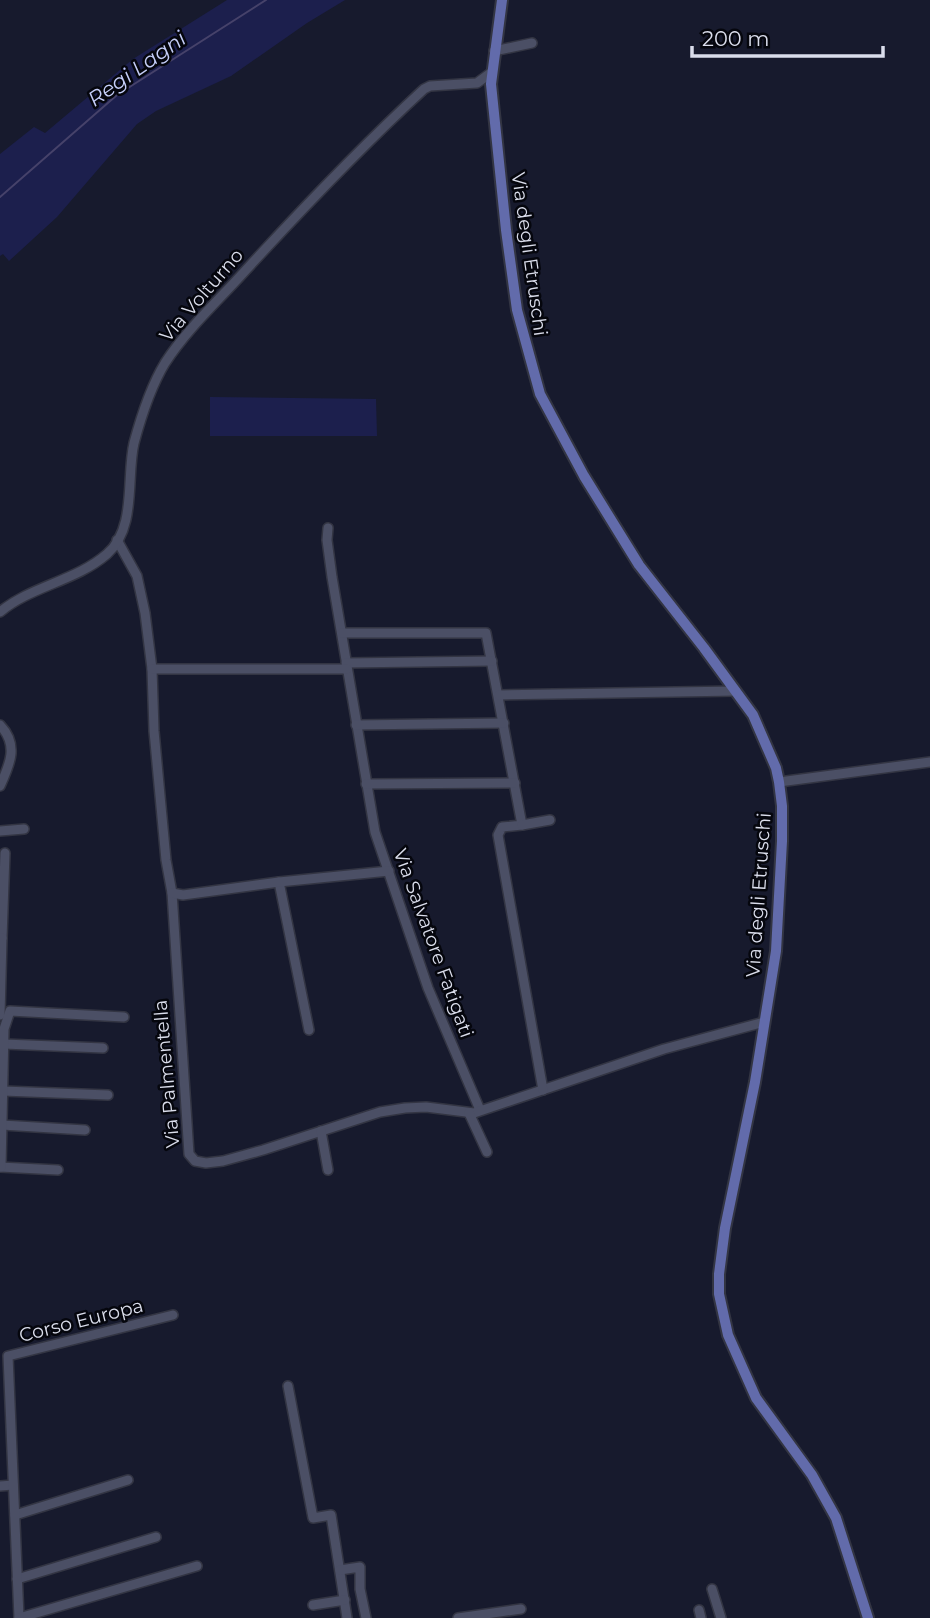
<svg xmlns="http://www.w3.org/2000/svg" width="930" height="1618" font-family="Montserrat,sans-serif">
  <rect width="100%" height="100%" fill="#171a2d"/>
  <!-- grass -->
  <g fill="#1c1f4d">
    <polygon points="227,0 345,0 307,23 231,76 156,111 137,124 57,217 9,261 3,254 0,256 0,154 34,127 45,133 133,59"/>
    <polygon points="210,397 376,399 377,436 210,436"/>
  </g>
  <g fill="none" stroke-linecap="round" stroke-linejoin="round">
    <!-- stream -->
    <polyline stroke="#46426a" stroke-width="2" points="0,197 117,95 266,0"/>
    <defs>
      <g id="minor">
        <polyline points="494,51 532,43"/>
        <polyline points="328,528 327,540 332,577 375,832 428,988 480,1110"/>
        <polyline points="117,540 137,576 145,613 152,669 154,731 166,860 172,893 189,1154 195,1161 206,1163 223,1161 263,1150 380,1112 405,1108 426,1107 474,1113 664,1049 764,1022"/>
        <path d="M0,612C31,586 76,581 107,554C137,528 126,477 134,443C141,417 151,386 165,363C187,329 218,301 245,271C302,209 361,147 424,89L430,86L477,83L492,72"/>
        <polyline points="342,633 486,633 522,825 502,827 498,835 543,1090"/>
        <polyline points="346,663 492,661"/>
        <polyline points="152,669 347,669"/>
        <polyline points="499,695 736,691"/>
        <path d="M0,725C19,745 10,764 0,786"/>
        <polyline points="356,725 504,723"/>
        <polyline points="779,782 930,762"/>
        <polyline points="366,784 515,783"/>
        <polyline points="522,825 550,820"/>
        <polyline points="0,831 24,829"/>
        <polyline points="279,882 309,1030"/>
        <polyline points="172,893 183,895 279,882 389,871"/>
        <polyline points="2,938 5,853"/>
        <polyline points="0,939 2,938 0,1015"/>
        <polyline points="4,1044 103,1048"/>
        <polyline points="3,1091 108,1095"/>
        <polyline points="469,1113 487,1152"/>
        <polyline points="2,1125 85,1130"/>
        <polyline points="321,1131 328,1170"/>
        <polyline points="0,1167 58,1170"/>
        <polyline points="1,1167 4,1029 10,1011 124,1017"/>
        <polyline points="288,1386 313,1518 331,1515 347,1618"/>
        <polyline points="0,1486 13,1485"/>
        <polyline points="15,1515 128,1480"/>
        <polyline points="340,1570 360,1567 360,1589 366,1618"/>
        <polyline points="17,1579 156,1537"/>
        <polyline points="712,1589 721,1618"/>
        <polyline points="313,1605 345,1600"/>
        <polyline points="699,1610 701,1618"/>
        <polyline points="19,1618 8,1356 173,1315"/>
        <polyline points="19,1618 197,1566"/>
        <polyline points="458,1618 521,1609"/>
      </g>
      <polyline id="major" points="502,0 491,84 506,230 517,310 540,394 584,476 639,565 704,648 753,715 776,768 779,782 782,806 782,841 776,951 755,1082 725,1228 719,1274 719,1294 728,1335 756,1398 812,1475 836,1518 868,1618"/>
    </defs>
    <!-- minor casing -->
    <use href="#minor" stroke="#333543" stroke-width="12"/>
    <!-- major casing -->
    <use href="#major" stroke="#333543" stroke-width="14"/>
    <!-- minor -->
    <use href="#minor" stroke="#4b4f65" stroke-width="9"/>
    <!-- major -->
    <use href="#major" stroke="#626bab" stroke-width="10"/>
  </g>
  <g text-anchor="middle" stroke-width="5" stroke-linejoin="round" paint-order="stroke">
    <!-- street labels -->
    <g font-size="19" fill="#daddeb" stroke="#05060d">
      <text transform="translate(530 254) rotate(82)" y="7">Via degli Etruschi</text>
      <text transform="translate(201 295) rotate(-49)" y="7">Via Volturno</text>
      <text transform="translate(758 895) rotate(-86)" y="7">Via degli Etruschi</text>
      <text transform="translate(434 943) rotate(70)" y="7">Via Salvatore Fatigati</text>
      <text transform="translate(166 1074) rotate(-95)" y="7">Via Palmentella</text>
      <text transform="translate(81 1320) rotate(-14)" y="7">Corso Europa</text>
    </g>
    <!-- water labels -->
    <g font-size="21" font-style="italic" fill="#c5cef8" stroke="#05060d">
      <text transform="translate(137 69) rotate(-35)" y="7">Regi Lagni</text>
    </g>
  </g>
  <!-- scale -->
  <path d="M692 46v10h191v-10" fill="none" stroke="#daddeb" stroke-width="3.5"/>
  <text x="702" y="46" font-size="21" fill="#daddeb" stroke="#05060d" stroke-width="5" paint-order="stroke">200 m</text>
</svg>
